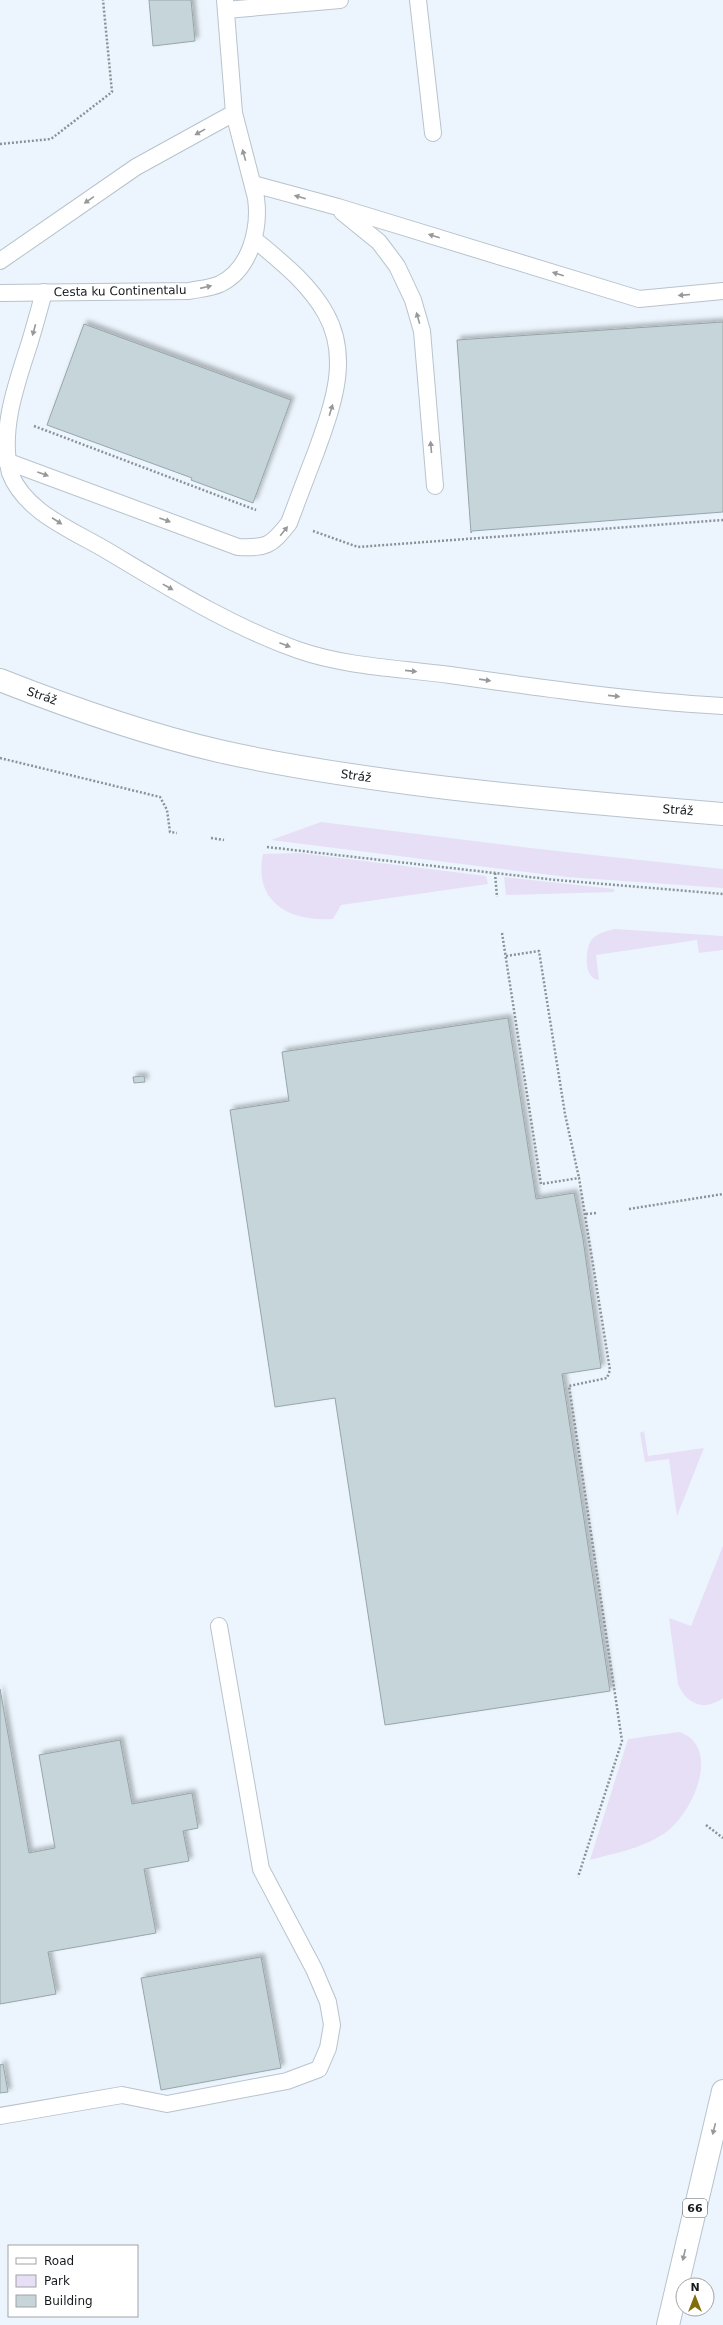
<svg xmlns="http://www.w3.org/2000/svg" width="723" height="2325" font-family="'DejaVu Sans',sans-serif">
  <defs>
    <filter id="shadow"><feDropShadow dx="3.5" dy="-3.5" stdDeviation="2" flood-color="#0004"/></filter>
  </defs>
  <rect width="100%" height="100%" fill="#ecf5fd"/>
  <!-- green -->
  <g fill="#e6dff6">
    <polygon points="321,822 539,849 723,869 723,888 567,877 271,840"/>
    <path d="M299,853L486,876L488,884L341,905L333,919C289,922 253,902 263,854Z"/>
    <polygon points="504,877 614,889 614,892 506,895"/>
    <path d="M615,929L723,936V950L699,953L697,940L596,955L599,980C583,979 585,948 592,939C598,933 607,931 615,929Z"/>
    <polygon points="644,1431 648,1456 704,1448 677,1516 669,1459 645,1462 640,1433"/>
    <path d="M723,1546V1698C704,1712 686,1704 678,1684L669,1618L691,1626Z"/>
    <path d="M679,1732C723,1746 693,1816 662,1835C640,1849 615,1853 590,1860L628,1739Z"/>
  </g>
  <!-- building -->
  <g fill="#c6d5d9" stroke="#96a6a9" filter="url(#shadow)">
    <polygon points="149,0 191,0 195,41 153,46"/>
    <polygon points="723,322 723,512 472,531 471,533 457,340"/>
    <polygon points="84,324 291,400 253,503 191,480 192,478 47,425"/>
    <polygon points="508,1018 536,1199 574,1193 583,1239 601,1368 562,1374 610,1691 385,1725 335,1398 275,1407 230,1110 289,1101 282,1052"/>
    <polygon points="144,1076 145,1082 134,1083 133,1077"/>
    <polygon points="0,1689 29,1853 55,1848 39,1755 120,1740 132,1804 192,1793 198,1828 183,1831 189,1861 144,1869 156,1933 48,1952 56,1994 0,2004"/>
    <polygon points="261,1957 281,2068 161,2090 141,1978"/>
    <polygon points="3,2064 8,2092 0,2093 0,2065"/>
  </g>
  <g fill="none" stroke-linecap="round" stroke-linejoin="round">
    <defs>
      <g id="lane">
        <polyline points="418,0 433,133"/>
        <polyline points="226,10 340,0"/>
        <polyline points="253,184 338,207 639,299 723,291"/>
        <polyline points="342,212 379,242 397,266 413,300 422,331 435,486"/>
        <polyline points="0,261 136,167 234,113"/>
        <path d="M44,292C39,310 34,329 28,348C15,388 0,431 10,473C25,512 72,530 106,550C168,587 230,626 298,650C347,667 399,668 450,675C541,688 632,701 723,706"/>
        <path d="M0,293L189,291C199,289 211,288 220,284C251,269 260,228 256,198L234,113L225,0"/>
        <path d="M6,461L238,547C267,548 271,546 289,523C298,499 307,475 316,452C332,407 351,359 326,314C309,283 280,261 254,239"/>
        <polyline points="0,2116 122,2095 167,2104 287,2081 319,2069 328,2048 332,2025 328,2002 314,1969 261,1869 219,1626"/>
      </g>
      <path id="secondary" d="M0,680C71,708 145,734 219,751C289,767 360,777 431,786C528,798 625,806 723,814"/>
      <polyline id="primary" points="668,2325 723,2091"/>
    </defs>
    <!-- lane casing -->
    <use href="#lane" stroke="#b8c3cc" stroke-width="18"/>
    <!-- secondary casing -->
    <use href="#secondary" stroke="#b8c3cc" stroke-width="24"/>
    <!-- primary casing -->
    <use href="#primary" stroke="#b8c3cc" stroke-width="24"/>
    <!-- path -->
    <g stroke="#8b9297" stroke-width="2.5" stroke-dasharray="2 2" stroke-linecap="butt">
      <polyline points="0,144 51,139 112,92 103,0"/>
      <polyline points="34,426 256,510"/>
      <polyline points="313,531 358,547 723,520"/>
      <polyline points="0,758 160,797 167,810 170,832 177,833"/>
      <polyline points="211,838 224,840"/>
      <polyline points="267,847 556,880 723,894"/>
      <polyline points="495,873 497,897"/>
      <polyline points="502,933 541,1184 579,1178 610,1370 607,1378 569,1386 622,1741 578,1877"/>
      <polyline points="506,956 539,951 565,1114 579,1178"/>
      <polyline points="629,1209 723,1194"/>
      <polyline points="586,1214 597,1213"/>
      <polyline points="706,1825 723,1838"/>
    </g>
    <!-- lane -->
    <use href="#lane" stroke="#fff" stroke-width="16"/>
    <!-- secondary -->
    <use href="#secondary" stroke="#fff" stroke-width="22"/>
    <!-- primary -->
    <use href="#primary" stroke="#fff" stroke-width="22"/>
  </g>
  <!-- one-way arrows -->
  <defs><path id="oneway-solid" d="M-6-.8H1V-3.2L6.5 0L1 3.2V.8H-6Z"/></defs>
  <g fill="#969899">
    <use href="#oneway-solid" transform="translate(200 132) rotate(151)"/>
    <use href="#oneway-solid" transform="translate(244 155) rotate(-106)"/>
    <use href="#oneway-solid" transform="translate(300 197) rotate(-164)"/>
    <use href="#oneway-solid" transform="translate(89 200) rotate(145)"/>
    <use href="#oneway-solid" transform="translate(434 236) rotate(-163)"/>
    <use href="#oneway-solid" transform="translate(558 274) rotate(-163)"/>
    <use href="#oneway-solid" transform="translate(206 287) rotate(-13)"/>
    <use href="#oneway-solid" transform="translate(684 295) rotate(175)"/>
    <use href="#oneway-solid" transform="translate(418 318) rotate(-106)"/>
    <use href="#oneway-solid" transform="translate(34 330) rotate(105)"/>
    <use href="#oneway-solid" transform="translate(331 410) rotate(-73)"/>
    <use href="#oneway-solid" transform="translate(431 447) rotate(-95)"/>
    <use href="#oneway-solid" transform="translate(43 474) rotate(20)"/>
    <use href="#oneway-solid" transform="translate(165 520) rotate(20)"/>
    <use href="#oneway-solid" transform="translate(57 521) rotate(33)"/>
    <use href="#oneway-solid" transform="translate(284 531) rotate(-51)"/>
    <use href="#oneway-solid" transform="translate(168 587) rotate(29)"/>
    <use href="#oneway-solid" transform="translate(285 645) rotate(21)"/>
    <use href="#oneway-solid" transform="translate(411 671) rotate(6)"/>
    <use href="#oneway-solid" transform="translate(485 680) rotate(8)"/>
    <use href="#oneway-solid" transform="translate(614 696) rotate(6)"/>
    <use href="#oneway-solid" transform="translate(714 2129) rotate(104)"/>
    <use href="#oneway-solid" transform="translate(684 2255) rotate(103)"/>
  </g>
  <g text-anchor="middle" stroke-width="3.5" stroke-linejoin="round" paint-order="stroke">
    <!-- shield labels -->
    <rect fill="#fff" stroke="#5c5f61" stroke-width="1" x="683" y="2199" width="24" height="18" rx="3"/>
    <g font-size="11" font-weight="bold" fill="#161a1d">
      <text x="695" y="2212">66</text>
    </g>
    <!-- street labels -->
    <g font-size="12" fill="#161a1d" stroke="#fff">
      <text transform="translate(120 291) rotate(-1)" y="4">Cesta ku Continentalu</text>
      <text transform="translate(42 696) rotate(19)" y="4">Stráž</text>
      <text transform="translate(356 776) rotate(8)" y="4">Stráž</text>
      <text transform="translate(678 810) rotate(4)" y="4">Stráž</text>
    </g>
  </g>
  <!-- legend -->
  <rect x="8" y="2245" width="130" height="72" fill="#ffffff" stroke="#a2a3a5"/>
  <rect x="16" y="2258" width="20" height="6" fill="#ffffff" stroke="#a2a3a5"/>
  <text x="44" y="2265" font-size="12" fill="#161a1d">Road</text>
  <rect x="16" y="2275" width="20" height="12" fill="#e6dff6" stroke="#a2a3a5"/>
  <text x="44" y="2285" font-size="12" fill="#161a1d">Park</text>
  <rect x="16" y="2295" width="20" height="12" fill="#c6d5d9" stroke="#a2a3a5"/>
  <text x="44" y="2305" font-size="12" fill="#161a1d">Building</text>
  <!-- north arrow -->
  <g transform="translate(695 2297)"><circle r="19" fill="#ffffff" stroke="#a2a3a5"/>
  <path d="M0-3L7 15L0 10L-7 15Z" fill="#806e0a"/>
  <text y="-6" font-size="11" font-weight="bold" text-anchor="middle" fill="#161a1d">N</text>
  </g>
</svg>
